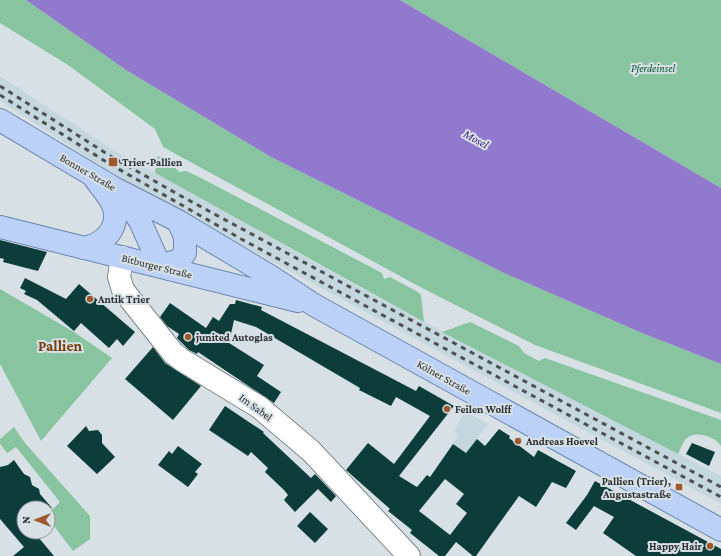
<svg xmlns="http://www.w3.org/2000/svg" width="721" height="556" font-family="'Crimson Pro',serif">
  <rect width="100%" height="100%" fill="#d7e1e5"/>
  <!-- built -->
  <g fill="#c5d7de">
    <polygon points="0,76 115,151 384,301 721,476 721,504 177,210 106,169 0,101"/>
    <polygon points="465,411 488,424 466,453 453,444 458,437 457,434 454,432"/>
  </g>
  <!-- green -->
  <g fill="#88c49f">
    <polygon points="0,0 26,0 126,70 271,157 506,274 642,333 721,364 721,413 535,345 422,288 163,147 155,129 68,65 0,23"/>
    <polygon points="400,0 721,0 721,188"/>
    <polygon points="158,156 175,163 176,169 180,172 186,171 201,178 382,273 384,279 390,277 418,292 421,295 424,322 155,173"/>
    <polygon points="0,289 74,332 112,358 41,441 0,364"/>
    <path d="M470,322L519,346L524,353L539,361L545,358L721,420V446C716,437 696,430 687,438C683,441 680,450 678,454L442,332Z"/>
    <polygon points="14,427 25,443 90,516 90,539 73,551 48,518 48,514 60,502 16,447 7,453 0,444 0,439"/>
  </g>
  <!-- water -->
  <polygon fill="#917ace" points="26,0 400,0 721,188 721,364 642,333 506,274 271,157 126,70"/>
  <!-- building -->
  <g fill="#0d3d3b" fill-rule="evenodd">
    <polygon points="0,240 47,252 38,271 3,262 4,259 0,258"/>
    <polygon points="25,278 66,299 79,284 135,332 123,346 117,339 109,348 81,323 74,331 37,300 24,294 26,291 20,288"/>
    <path d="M236,300L262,307L261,310L416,391L419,386L454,406L399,476L417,487L427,475L430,477L453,444L466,453L477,439L485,446L499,429L510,436L509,438L534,457L538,450L576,471L566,488L552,482L536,507L519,496L476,556H473L456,542L445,556H439L410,533L412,530L388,511L390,509L346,470L368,443L394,464L430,416L396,397L391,406L359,390L360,388L256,327L234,320L229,343L264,365L257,376L281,392L274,403L198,352L197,354L189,350L177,338L179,334L167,326L160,317L170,303L206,328L213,317L219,321L230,304H235ZM445,479L464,494L456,504L467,513L450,535L419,511Z"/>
    <polygon points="153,347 165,363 201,386 173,420 125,379"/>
    <polygon points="225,406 264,432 263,433 311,478 315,474 336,496 331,502 318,489 295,512 284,500 288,495 284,490 265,472 268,468 251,452 248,456 209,430"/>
    <polygon points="86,426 89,431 98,430 102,435 102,443 115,457 97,474 67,446"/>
    <polygon points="692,443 715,452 709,466 686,454"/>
    <polygon points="178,446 202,464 195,472 198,474 188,487 158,465 169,451 172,454"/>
    <polygon points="14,460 24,474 30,477 32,485 39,489 40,494 52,508 24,508 24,532 34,532 54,556 13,556 24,547 0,519 0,467 8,465"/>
    <polygon points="595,481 721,549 721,556 636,556 603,533 614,517 594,506 576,530 566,523 587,495"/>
    <polygon points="310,512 328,529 315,543 297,526"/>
  </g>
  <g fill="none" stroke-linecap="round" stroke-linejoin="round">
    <defs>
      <polyline id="minor" points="122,257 119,277 123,290 173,353 182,360 259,407 311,451 409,556"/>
      <g id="major">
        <polyline points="0,120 114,188 178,221 270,276 314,305 721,530"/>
        <polyline points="121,194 140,221 160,266"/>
        <polyline points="0,227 298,301"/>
        <path d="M84,248C104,244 121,228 113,205C109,196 101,187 95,179"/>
        <polyline points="160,266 179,260 185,253 185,237 178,221"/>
      </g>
    </defs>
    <!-- minor casing -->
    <use href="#minor" stroke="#7f888c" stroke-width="24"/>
    <!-- major casing -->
    <use href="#major" stroke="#6b84ae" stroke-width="24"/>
    <!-- minor -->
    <use href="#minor" stroke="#fff" stroke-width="22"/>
    <!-- major -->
    <use href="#major" stroke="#bbd1f7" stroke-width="22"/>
    <!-- rail -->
    <g stroke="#4d5154" stroke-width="3" stroke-dasharray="5 5" stroke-linecap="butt">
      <polyline points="0,86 112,157 181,196 721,487"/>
      <polyline points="0,95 108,163 243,240 721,497"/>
    </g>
  </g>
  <!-- markers -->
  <g fill="#9e5a2c" stroke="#d7e1e5" stroke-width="1.5">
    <rect x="108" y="157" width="10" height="10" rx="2"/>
    <circle cx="90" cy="299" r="4"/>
    <circle cx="188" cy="337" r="4"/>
    <circle cx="447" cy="409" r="4"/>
    <circle cx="518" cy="441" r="4"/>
    <rect x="675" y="483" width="8" height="8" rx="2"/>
    <circle cx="710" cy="546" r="4"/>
  </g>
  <g text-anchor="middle" stroke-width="4" stroke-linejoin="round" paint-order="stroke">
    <!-- park labels -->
    <g font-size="11" font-style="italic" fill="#00522e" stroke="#d7e1e5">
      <text x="653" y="72">Pferdeinsel</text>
    </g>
    <!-- poi labels -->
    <g font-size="11" font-weight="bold" fill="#2a2d2f" stroke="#d7e1e5" text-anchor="start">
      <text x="122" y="166">Trier-Pallien</text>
      <text x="98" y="303">Antik Trier</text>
      <text x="196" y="341">junited Autoglas</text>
      <text x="455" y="413">Feilen Wolff</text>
      <text x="526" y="445">Andreas Hoevel</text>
      <text x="671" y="485" text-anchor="end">Pallien (Trier),<tspan x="671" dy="13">Augustastraße</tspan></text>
      <text x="702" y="550" text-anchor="end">Happy Hair</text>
    </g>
    <!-- street labels -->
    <g font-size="11" fill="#2a2d2f" stroke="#d7e1e5">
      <text transform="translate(88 172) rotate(30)" y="4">Bonner Straße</text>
      <text transform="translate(157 266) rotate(14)" y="4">Bitburger Straße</text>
      <text transform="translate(444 377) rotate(29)" y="4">Kölner Straße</text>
      <text transform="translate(256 407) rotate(36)" y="4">Im Sabel</text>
    </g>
    <!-- water labels -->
    <g font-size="12" font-style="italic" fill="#451e81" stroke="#d7e1e5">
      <text transform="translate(476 139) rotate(29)" y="4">Mosel</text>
    </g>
    <!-- district labels -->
    <g font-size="15" font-weight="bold" fill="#773c0d" stroke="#d7e1e5">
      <text x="60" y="351">Pallien</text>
    </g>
  </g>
  <!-- north arrow -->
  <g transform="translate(36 520) rotate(270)"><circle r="19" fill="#d7e1e5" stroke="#92999c"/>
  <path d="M0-3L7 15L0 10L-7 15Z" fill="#9e5a2c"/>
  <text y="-6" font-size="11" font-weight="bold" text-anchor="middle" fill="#2a2d2f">N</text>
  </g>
</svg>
